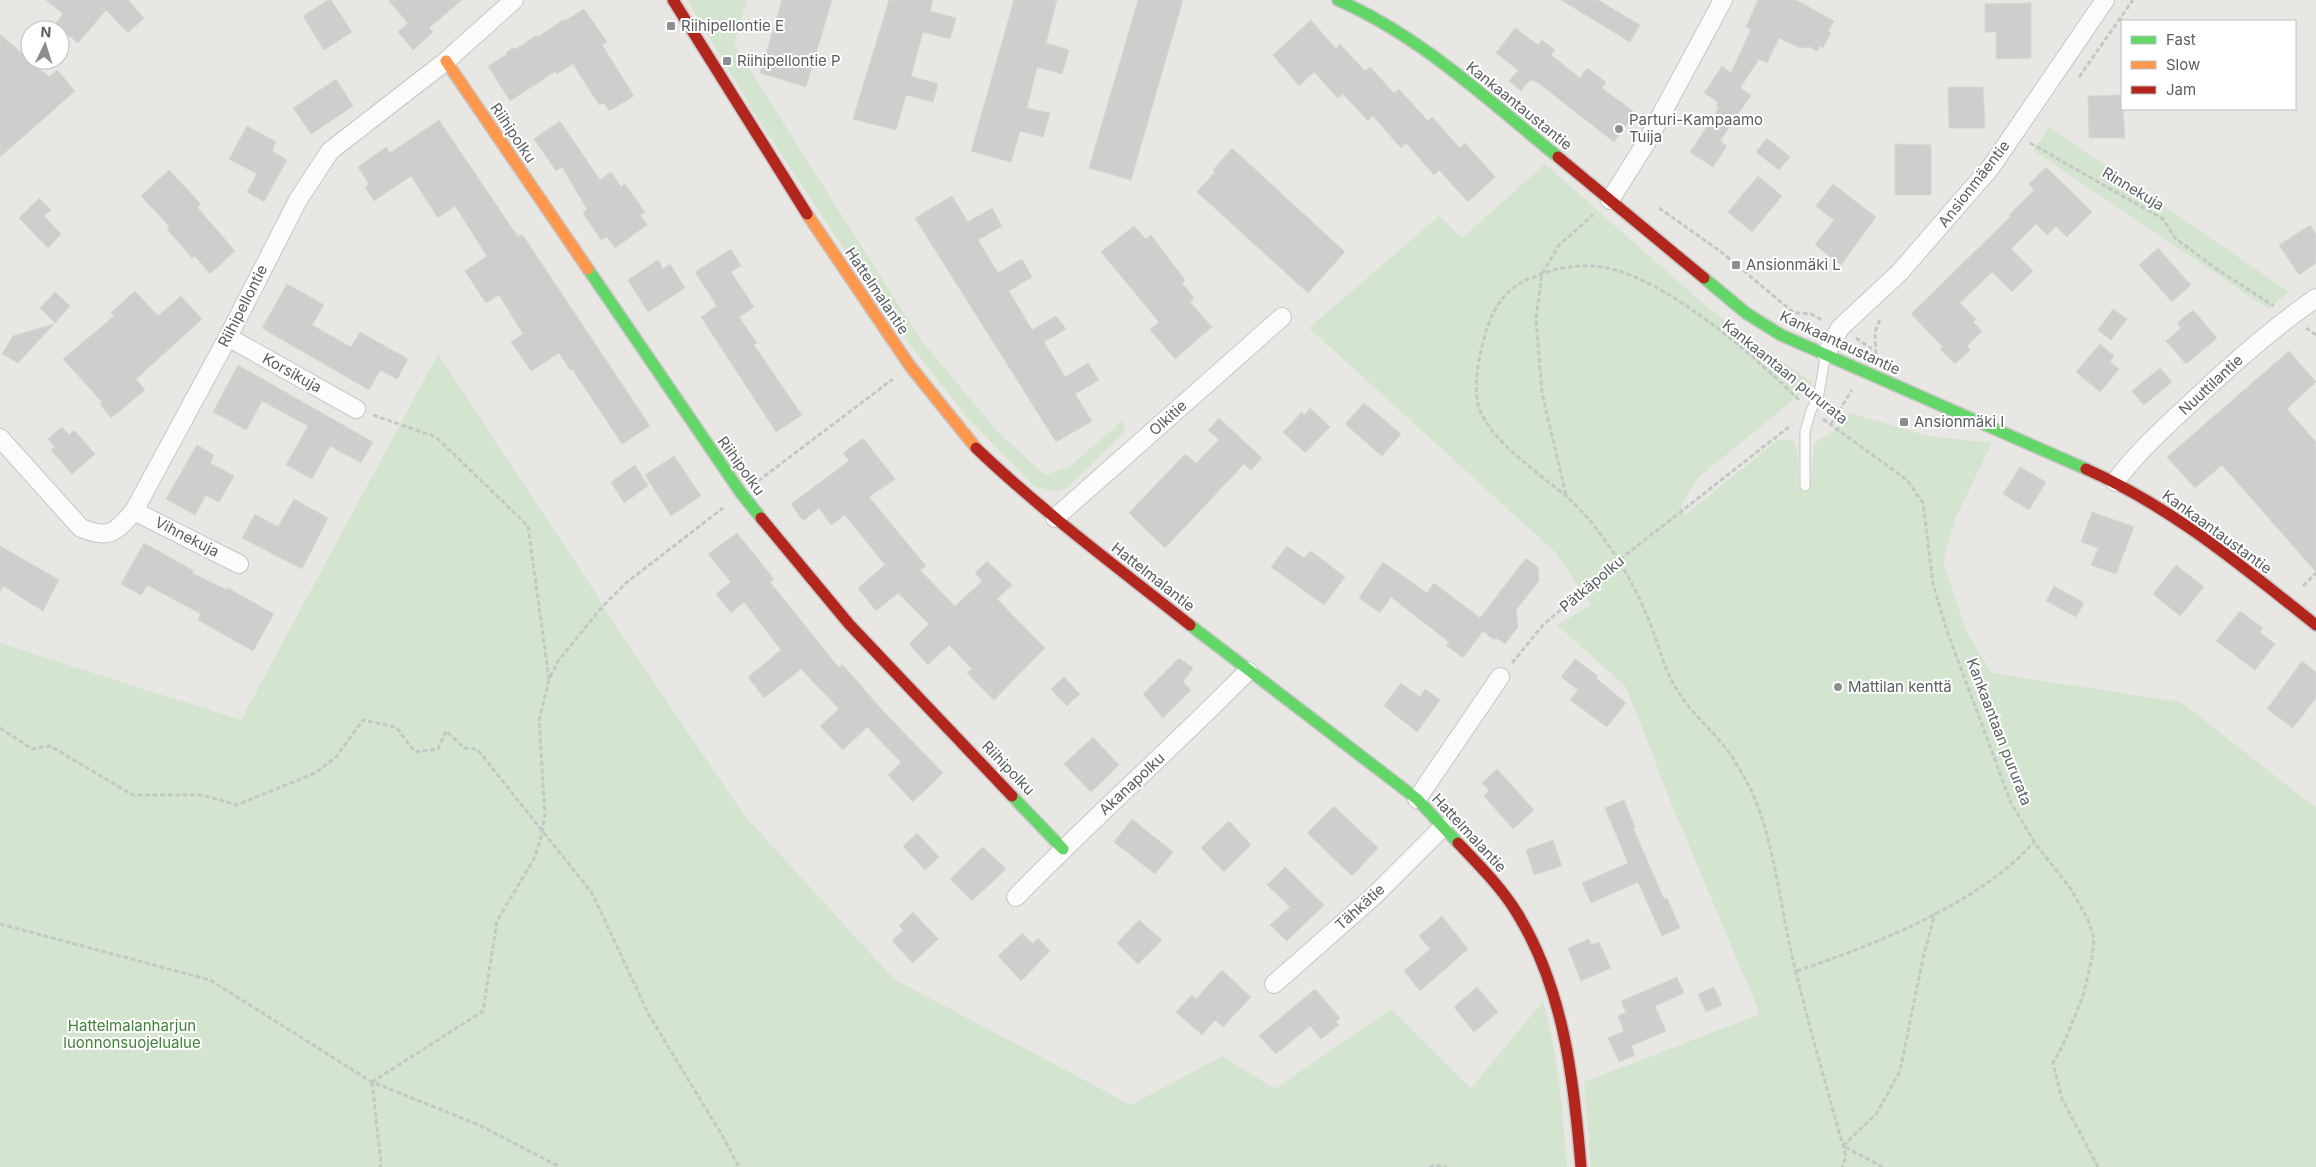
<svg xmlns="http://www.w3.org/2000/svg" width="2316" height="1167" font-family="Inter,sans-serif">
  <rect width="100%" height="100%" fill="#e9e7e4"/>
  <!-- green -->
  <g fill="#d4e5cf">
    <polygon points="687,0 747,0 734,45 921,340 997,431 1045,475 1069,467 1122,421 1125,432 1067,488 1056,492 1034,486 966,416 889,318 758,119"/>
    <polygon points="2049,127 2289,292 2268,309 2033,150"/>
    <polygon points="1545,164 1706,306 1761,348 1814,383 1698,478 1681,505 1684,516 1775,442 1784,439 1794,441 1798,454 1799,488 1810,486 1814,445 1819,439 1829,435 1850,413 1928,436 1992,443 1956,517 1943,561 1967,633 1992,673 2181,702 2316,808 2316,1167 1591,1167 1584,1082 1760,1014 1673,808 1626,687 1557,625 1591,605 1556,553 1309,328 1439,216 1462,238"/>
    <path d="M438,354L593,589L609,616L744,815L894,979L1131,1105L1222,1056L1275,1089L1391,1009L1471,1088L1543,1001C1558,1055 1563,1111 1567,1167H0V643L241,720Z"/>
  </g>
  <!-- building -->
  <g fill="#cfcecc" stroke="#d8d6d3">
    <polygon points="46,0 128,0 144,18 128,33 106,10 78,43 55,24 63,14"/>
    <polygon points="328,0 331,0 352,32 324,50 303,16"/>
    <polygon points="388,0 462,0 429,28 433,32 413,50 398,32 408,23"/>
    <polygon points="782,0 832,0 806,87 760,73"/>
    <polygon points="889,0 933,0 930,11 956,18 950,39 923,32 911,76 938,84 933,102 906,95 896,130 853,119"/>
    <polygon points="1014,0 1057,0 1046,43 1069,50 1062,74 1037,67 1027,108 1050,113 1043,137 1020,131 1011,162 971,151"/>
    <polygon points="1138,0 1183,0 1131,180 1089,168"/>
    <polygon points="1561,0 1598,0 1640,25 1630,42"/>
    <polygon points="1758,0 1796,0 1834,21 1828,31 1831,33 1823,48 1820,46 1817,51 1810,47 1800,48 1779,38 1767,63 1759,59 1740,88 1751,95 1720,141 1727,146 1713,167 1690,152 1719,108 1716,106 1718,102 1704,93 1722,66 1731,73 1751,29 1746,27"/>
    <polygon points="2031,3 2031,58 1996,59 1996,32 1985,32 1985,4"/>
    <polygon points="584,9 607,42 602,45 634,96 609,111 604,103 599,105 573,64 557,74 556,71 510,101 488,66 506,55 507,52 512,48 516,49 537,35 538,37 563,20 566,20"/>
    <polygon points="1311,20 1336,49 1340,44 1365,71 1370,67 1394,93 1399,89 1428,121 1432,117 1460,148 1465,143 1495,177 1468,202 1439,170 1434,175 1406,143 1401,148 1373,116 1368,121 1343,94 1338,98 1314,72 1299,86 1273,55"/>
    <polygon points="1515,28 1538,45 1542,40 1555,50 1551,55 1580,78 1587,68 1606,82 1602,88 1633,111 1629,117 1631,119 1614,142 1537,82 1530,80 1521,91 1509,81 1518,70 1496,53"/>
    <polygon points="0,34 49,77 57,70 75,91 0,157"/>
    <polygon points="336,79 353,106 311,134 293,108"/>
    <polygon points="1948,87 1983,87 1985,128 1949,128"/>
    <polygon points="2122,95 2125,138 2089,138 2088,96"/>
    <polygon points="439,120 518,237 522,234 650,426 622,444 572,369 570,370 559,353 531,371 511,342 523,334 499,295 486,303 465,271 487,256 455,206 438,218 411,176 374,201 365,187 369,184 358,167 386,147 390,153"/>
    <polygon points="560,121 600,180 611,172 621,187 625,184 645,212 640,215 647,225 615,248 607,237 601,240 583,213 587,209 562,167 556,171 534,139"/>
    <polygon points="247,126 276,142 272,151 287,160 264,202 247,192 257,174 229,159"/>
    <polygon points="1767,138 1790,157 1779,170 1756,152"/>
    <polygon points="1895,144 1931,145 1931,195 1895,195"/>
    <polygon points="1232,148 1345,252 1308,293 1197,192 1215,172 1213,170"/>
    <polygon points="2046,167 2092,212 2067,237 2056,226 2047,235 2036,224 2011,249 2033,271 2012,292 1992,272 1960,303 1976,319 1973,322 1982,331 1967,346 1970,350 1955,364 1940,349 1943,347 1911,314 2011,216 2009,215 2034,190 2029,184"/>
    <polygon points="169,170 201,204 197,207 235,251 210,274 195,256 192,258 167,229 169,226 141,196"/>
    <polygon points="1758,176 1782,196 1752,232 1728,212"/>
    <polygon points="1833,184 1876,217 1841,265 1815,245 1834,220 1816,206"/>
    <polygon points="952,196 968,222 992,208 1002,226 978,240 998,273 1022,259 1032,277 1009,291 1032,330 1056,316 1066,329 1044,342 1065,377 1088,363 1099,380 1075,394 1092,421 1056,442 915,218"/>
    <polygon points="39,198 51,210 44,216 61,234 48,248 19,218"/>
    <polygon points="2310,225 2316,234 2316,263 2299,275 2279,245"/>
    <polygon points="1134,226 1146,239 1151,235 1185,280 1182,283 1194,298 1190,302 1212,327 1175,359 1150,330 1159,322 1101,252"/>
    <polygon points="2158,248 2191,285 2172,302 2139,265"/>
    <polygon points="731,249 741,266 731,272 754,307 739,317 757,343 754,345 802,415 776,432 701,317 717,306 695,272"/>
    <polygon points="658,260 663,269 670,264 685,288 648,312 628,280"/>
    <polygon points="287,284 324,305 312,325 351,347 360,332 408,359 397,379 380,370 369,390 262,328"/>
    <polygon points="135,291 158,316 181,296 202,319 136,379 145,390 111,418 100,404 102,402 63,359 114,316 111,313"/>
    <polygon points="55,292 70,306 55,323 40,308"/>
    <polygon points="2113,309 2127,319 2111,340 2098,330"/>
    <polygon points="2193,310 2217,338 2186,364 2166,341 2181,328 2177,323"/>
    <polygon points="54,324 18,363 2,354 13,336"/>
    <polygon points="2100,344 2114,356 2110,362 2119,369 2100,392 2076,372"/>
    <polygon points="2289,351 2316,382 2287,409 2316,442 2316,572 2222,465 2195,488 2167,457"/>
    <polygon points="238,365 373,442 361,463 330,446 312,479 286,465 308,426 262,401 246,430 213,412"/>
    <polygon points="2160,368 2172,382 2144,405 2132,391"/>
    <polygon points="1364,403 1401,434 1382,456 1345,424"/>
    <polygon points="1310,408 1330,427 1305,453 1283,432 1302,412 1304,415"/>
    <polygon points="1219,418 1262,458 1251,470 1244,464 1165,548 1129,513 1185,454 1196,463 1219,440 1208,430"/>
    <polygon points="62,427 69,435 74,430 95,454 72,474 51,450 55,447 48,439"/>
    <polygon points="863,438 895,479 869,497 926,566 920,570 955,606 982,581 975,573 987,561 1012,585 997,599 1045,648 994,700 967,673 972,669 949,645 928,665 909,644 929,624 898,593 876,611 858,588 885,565 845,515 831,525 819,508 803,521 791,504 849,461 843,453"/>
    <polygon points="197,445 214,455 210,463 234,476 219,502 206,495 195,515 166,499"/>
    <polygon points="674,456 701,496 671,516 645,475"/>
    <polygon points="635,465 648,486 624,503 611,482"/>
    <polygon points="2020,467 2046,482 2029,510 2003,494"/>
    <polygon points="294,499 328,518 302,569 242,538 255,514 278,527"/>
    <polygon points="2092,512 2134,527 2116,574 2091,565 2098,548 2081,542"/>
    <polygon points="737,533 774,579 770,582 839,668 842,664 884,712 943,773 913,802 888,775 901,762 867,727 843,750 820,726 839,709 801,669 764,698 748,677 781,650 744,602 731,613 716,594 731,582 708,554"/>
    <polygon points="144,543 194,571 192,573 227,590 228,588 274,614 253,651 198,620 201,614 147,585 141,595 121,584"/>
    <polygon points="0,546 59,580 43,611 3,586 0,592"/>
    <polygon points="1287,546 1304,558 1311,551 1345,577 1324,605 1271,567"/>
    <polygon points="1526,558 1538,567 1539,581 1516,610 1518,627 1505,644 1496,638 1494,640 1483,631 1463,658 1446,645 1449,642 1391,597 1380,613 1359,598 1383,562 1427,593 1434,583 1480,618"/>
    <polygon points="2176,565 2204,587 2180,616 2153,594"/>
    <polygon points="2054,586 2084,603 2076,617 2046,601"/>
    <polygon points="2240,611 2263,628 2260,633 2275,644 2255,670 2216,641"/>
    <polygon points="1179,658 1193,668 1183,682 1191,690 1163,718 1143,694"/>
    <polygon points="1575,659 1598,676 1596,678 1626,703 1607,727 1570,700 1578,690 1561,677"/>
    <polygon points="2302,661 2316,672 2316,698 2293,728 2267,709"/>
    <polygon points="1064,677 1080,694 1067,706 1051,689"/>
    <polygon points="1401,683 1420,697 1425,689 1440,700 1417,732 1384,706"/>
    <polygon points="1093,737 1119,765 1091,792 1064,764"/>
    <polygon points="1497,769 1534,810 1513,829 1484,796 1489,790 1482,783"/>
    <polygon points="1624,800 1635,827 1633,828 1664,899 1667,898 1680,928 1662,936 1638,882 1591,903 1582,883 1628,863 1605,808"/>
    <polygon points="1334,806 1378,848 1352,876 1307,833"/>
    <polygon points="1132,819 1173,852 1155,874 1114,842"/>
    <polygon points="1229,821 1251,845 1224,872 1201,848"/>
    <polygon points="917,833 939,857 925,870 903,846"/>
    <polygon points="1553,840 1562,866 1534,875 1526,850"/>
    <polygon points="983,847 1006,869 972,901 950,879"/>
    <polygon points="1285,867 1324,905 1287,941 1270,925 1290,907 1267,885"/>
    <polygon points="913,912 938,939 913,963 892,941 903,930 899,926"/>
    <polygon points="1442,916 1468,949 1420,991 1404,971 1430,949 1419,936"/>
    <polygon points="1139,920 1162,940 1138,964 1117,943"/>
    <polygon points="1022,933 1033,944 1038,938 1050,951 1021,981 998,956"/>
    <polygon points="1589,939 1591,945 1599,942 1611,968 1581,981 1568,948"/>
    <polygon points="1222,970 1251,997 1223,1027 1215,1020 1202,1035 1176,1012 1192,995 1196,999"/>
    <polygon points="1677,977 1684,993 1655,1006 1666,1031 1631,1046 1635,1055 1619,1062 1608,1038 1624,1031 1618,1016 1626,1012 1621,1001"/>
    <polygon points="1477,987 1498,1012 1474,1032 1454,1007"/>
    <polygon points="1714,987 1722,1005 1706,1012 1698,994"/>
    <polygon points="1315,989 1340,1018 1336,1022 1339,1025 1321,1039 1310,1026 1276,1054 1259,1036"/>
  </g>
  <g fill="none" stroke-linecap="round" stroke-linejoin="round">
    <defs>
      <polyline id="lane" points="1805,486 1805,431 1811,411 1819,394 1825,357"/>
      <g id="street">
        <polyline points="1610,200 1646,143 1723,0"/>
        <polyline points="228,337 356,409"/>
        <polyline points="1826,354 1840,328 1900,272 1991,167 2105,0"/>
        <path d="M0,438L81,528C110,540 116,532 134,511L228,337L298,200L330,151L446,61L514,0"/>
        <path d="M2115,482C2138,451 2167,425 2195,399C2233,363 2273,328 2316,298"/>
        <polyline points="134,511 239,564"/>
        <polyline points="1055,518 1282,317"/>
        <polyline points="1417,799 1500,677"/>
        <path d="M1016,897C1091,820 1172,748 1248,671"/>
        <polyline points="1274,984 1375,895 1443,827"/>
      </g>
      <g id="fast">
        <path d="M1338,0C1422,37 1488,100 1558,157"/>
        <polyline points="588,269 741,493 761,518"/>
        <polyline points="1704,278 1746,313 1781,335 2086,469"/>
        <polyline points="1190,625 1417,799 1458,843"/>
        <polyline points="1012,796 1063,849"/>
      </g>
      <g id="slow">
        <polyline points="446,61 588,269"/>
        <polyline points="807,214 910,366 976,448"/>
      </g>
      <g id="jam">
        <polyline points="673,0 807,214"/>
        <polyline points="1558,157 1704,278"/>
        <path d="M976,448C1043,512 1117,567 1190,625"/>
        <path d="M2086,469C2172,507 2243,567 2316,625"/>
        <polyline points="761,518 849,624 1012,796"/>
        <path d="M1458,843C1479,865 1501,887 1517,913C1564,989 1574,1081 1581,1167"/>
      </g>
    </defs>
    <!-- lane casing -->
    <use href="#lane" stroke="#c5c6c5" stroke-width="11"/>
    <!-- street casing -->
    <use href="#street" stroke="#c5c6c5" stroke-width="20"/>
    <!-- fast casing -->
    <use href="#fast" stroke="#c5c6c5" stroke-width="14"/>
    <!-- slow casing -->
    <use href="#slow" stroke="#c5c6c5" stroke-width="14"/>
    <!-- jam casing -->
    <use href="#jam" stroke="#c5c6c5" stroke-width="14"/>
    <!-- path -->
    <g stroke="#c3c8c5" stroke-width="3" stroke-dasharray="5 2.5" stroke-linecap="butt">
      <polyline points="2079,77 2133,0"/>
      <polyline points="2030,143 2163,219 2175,238 2218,270 2274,306"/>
      <polyline points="1659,208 1720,251 1794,313 1811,314 1822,320"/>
      <polyline points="2306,328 2316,335"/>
      <polyline points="1856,338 1872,349"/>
      <polyline points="1876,354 1875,332 1880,319"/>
      <path d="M1799,400C1756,357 1677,289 1619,271C1595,263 1564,265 1541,274C1520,282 1513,285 1499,303C1484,324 1472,379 1478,404C1487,440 1541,474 1568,498C1604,531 1632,578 1650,623C1659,646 1664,669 1677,690C1691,713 1712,730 1728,751C1735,761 1742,773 1748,784C1771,829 1778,888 1788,937C1803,1007 1824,1077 1843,1146L1846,1157L1842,1167"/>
      <polyline points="373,415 436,437 528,526 549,679"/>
      <polyline points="1823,419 1907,480 1923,503 1933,584 1946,628 2011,803 2037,846 2071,889 2088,920 2094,938 2092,958 2083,996 2063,1045 2053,1063 2062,1099 2098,1167"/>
      <polyline points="1831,424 1852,390"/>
      <polyline points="758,481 893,379"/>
      <polyline points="1566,495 1542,393 1536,319 1542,274 1559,245 1593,215"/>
      <polyline points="2303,586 2316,573"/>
      <polyline points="1512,663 1543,625 1618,561 1790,426"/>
      <polyline points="0,728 32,749 50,746 133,795 202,795 237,805 315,773 336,757 363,720 396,727 415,752 438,749 446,731 464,748 477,749 592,893 649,1015 723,1137 739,1167"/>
      <polyline points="0,924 210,980 372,1082 479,1125 560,1167"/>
      <path d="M1797,971C1874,945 1979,904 2034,842"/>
      <polyline points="372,1082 483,1011 497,921 535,857 542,833 545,814 539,720 549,680 558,661 602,607 626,583 723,508"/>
      <polyline points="372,1082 381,1163 380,1167"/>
      <polyline points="1429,1167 1436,1165 1447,1167"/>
      <polyline points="1883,1167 1843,1146 1877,1113 1900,1071 1923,958 1935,913"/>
    </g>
    <!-- lane -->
    <use href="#lane" stroke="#fcfbfb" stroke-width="9"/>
    <!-- street -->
    <use href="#street" stroke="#fcfbfb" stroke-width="18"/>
    <!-- fast -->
    <use href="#fast" stroke="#63d668" stroke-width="11"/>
    <!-- slow -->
    <use href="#slow" stroke="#ff974d" stroke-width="11"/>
    <!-- jam -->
    <use href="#jam" stroke="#b3261e" stroke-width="11"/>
  </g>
  <!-- markers -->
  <g fill="#8b8e8f" stroke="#fff" stroke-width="2">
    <rect x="666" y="21" width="10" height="10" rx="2.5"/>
    <rect x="722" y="56" width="10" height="10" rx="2.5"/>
    <circle cx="1619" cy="129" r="5"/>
    <rect x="1731" y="260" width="10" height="10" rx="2.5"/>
    <rect x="1899" y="417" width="10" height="10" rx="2.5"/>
    <circle cx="1838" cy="687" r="5"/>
  </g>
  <g text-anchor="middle" stroke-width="4" stroke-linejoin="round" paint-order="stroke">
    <!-- poi labels -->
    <g font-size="15" fill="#595e61" stroke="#fff" text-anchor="start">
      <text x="681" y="31">Riihipellontie E</text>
      <text x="737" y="66">Riihipellontie P</text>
      <text x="1629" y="125">Parturi-Kampaamo<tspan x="1629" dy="17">Tuija</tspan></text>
      <text x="1746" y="270">Ansionmäki L</text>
      <text x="1914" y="427">Ansionmäki I</text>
      <text x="1848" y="692">Mattilan kenttä</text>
    </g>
    <!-- street labels -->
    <g font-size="15" fill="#595e61" stroke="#fff">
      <text transform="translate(1519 106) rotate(39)" y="5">Kankaantaustantie</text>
      <text transform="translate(513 133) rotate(56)" y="5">Riihipolku</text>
      <text transform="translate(1974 184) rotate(-52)" y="5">Ansionmäentie</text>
      <text transform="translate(2133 189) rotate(31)" y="5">Rinnekuja</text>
      <text transform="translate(877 291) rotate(56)" y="5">Hattelmalantie</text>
      <text transform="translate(243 306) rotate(-63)" y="5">Riihipellontie</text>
      <text transform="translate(1840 343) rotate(25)" y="5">Kankaantaustantie</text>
      <text transform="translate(1785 372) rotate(39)" y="5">Kankaantaan pururata</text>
      <text transform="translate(292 373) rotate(29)" y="5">Korsikuja</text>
      <text transform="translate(2211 385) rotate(-43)" y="5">Nuuttilantie</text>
      <text transform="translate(1168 418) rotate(-42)" y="5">Olkitie</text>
      <text transform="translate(741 466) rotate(54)" y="5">Riihipolku</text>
      <text transform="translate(2217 532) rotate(36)" y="5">Kankaantaustantie</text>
      <text transform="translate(187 537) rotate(27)" y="5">Vihnekuja</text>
      <text transform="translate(1153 577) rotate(38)" y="5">Hattelmalantie</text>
      <text transform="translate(1592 584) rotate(-40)" y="5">Pätkäpolku</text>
      <text transform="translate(1999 732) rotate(69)" y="5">Kankaantaan pururata</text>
      <text transform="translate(1008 768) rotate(46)" y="5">Riihipolku</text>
      <text transform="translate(1132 784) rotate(-43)" y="5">Akanapolku</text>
      <text transform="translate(1469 833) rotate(47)" y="5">Hattelmalantie</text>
      <text transform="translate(1360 907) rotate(-42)" y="5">Tähkätie</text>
    </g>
    <!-- park labels -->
    <g font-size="15" fill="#408138" stroke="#fff">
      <text x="132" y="1031">Hattelmalanharjun<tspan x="132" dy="17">luonnonsuojelualue</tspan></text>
    </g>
  </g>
  <!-- legend -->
  <rect x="2121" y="20" width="175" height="90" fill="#ffffff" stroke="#bdbfc0"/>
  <rect x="2131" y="36" width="25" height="8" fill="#63d668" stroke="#bdbfc0"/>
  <text x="2166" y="45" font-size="15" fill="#595e61">Fast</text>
  <rect x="2131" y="61" width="25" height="8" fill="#ff974d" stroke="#bdbfc0"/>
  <text x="2166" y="70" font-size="15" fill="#595e61">Slow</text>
  <rect x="2131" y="86" width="25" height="8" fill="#b3261e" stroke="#bdbfc0"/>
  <text x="2166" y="95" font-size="15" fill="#595e61">Jam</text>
  <!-- north arrow -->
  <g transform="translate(45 45) rotate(4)"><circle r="24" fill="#ffffff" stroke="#bdbfc0"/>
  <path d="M0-4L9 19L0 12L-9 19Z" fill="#8b8e8f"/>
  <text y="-8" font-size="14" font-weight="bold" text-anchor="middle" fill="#595e61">N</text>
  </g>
</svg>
